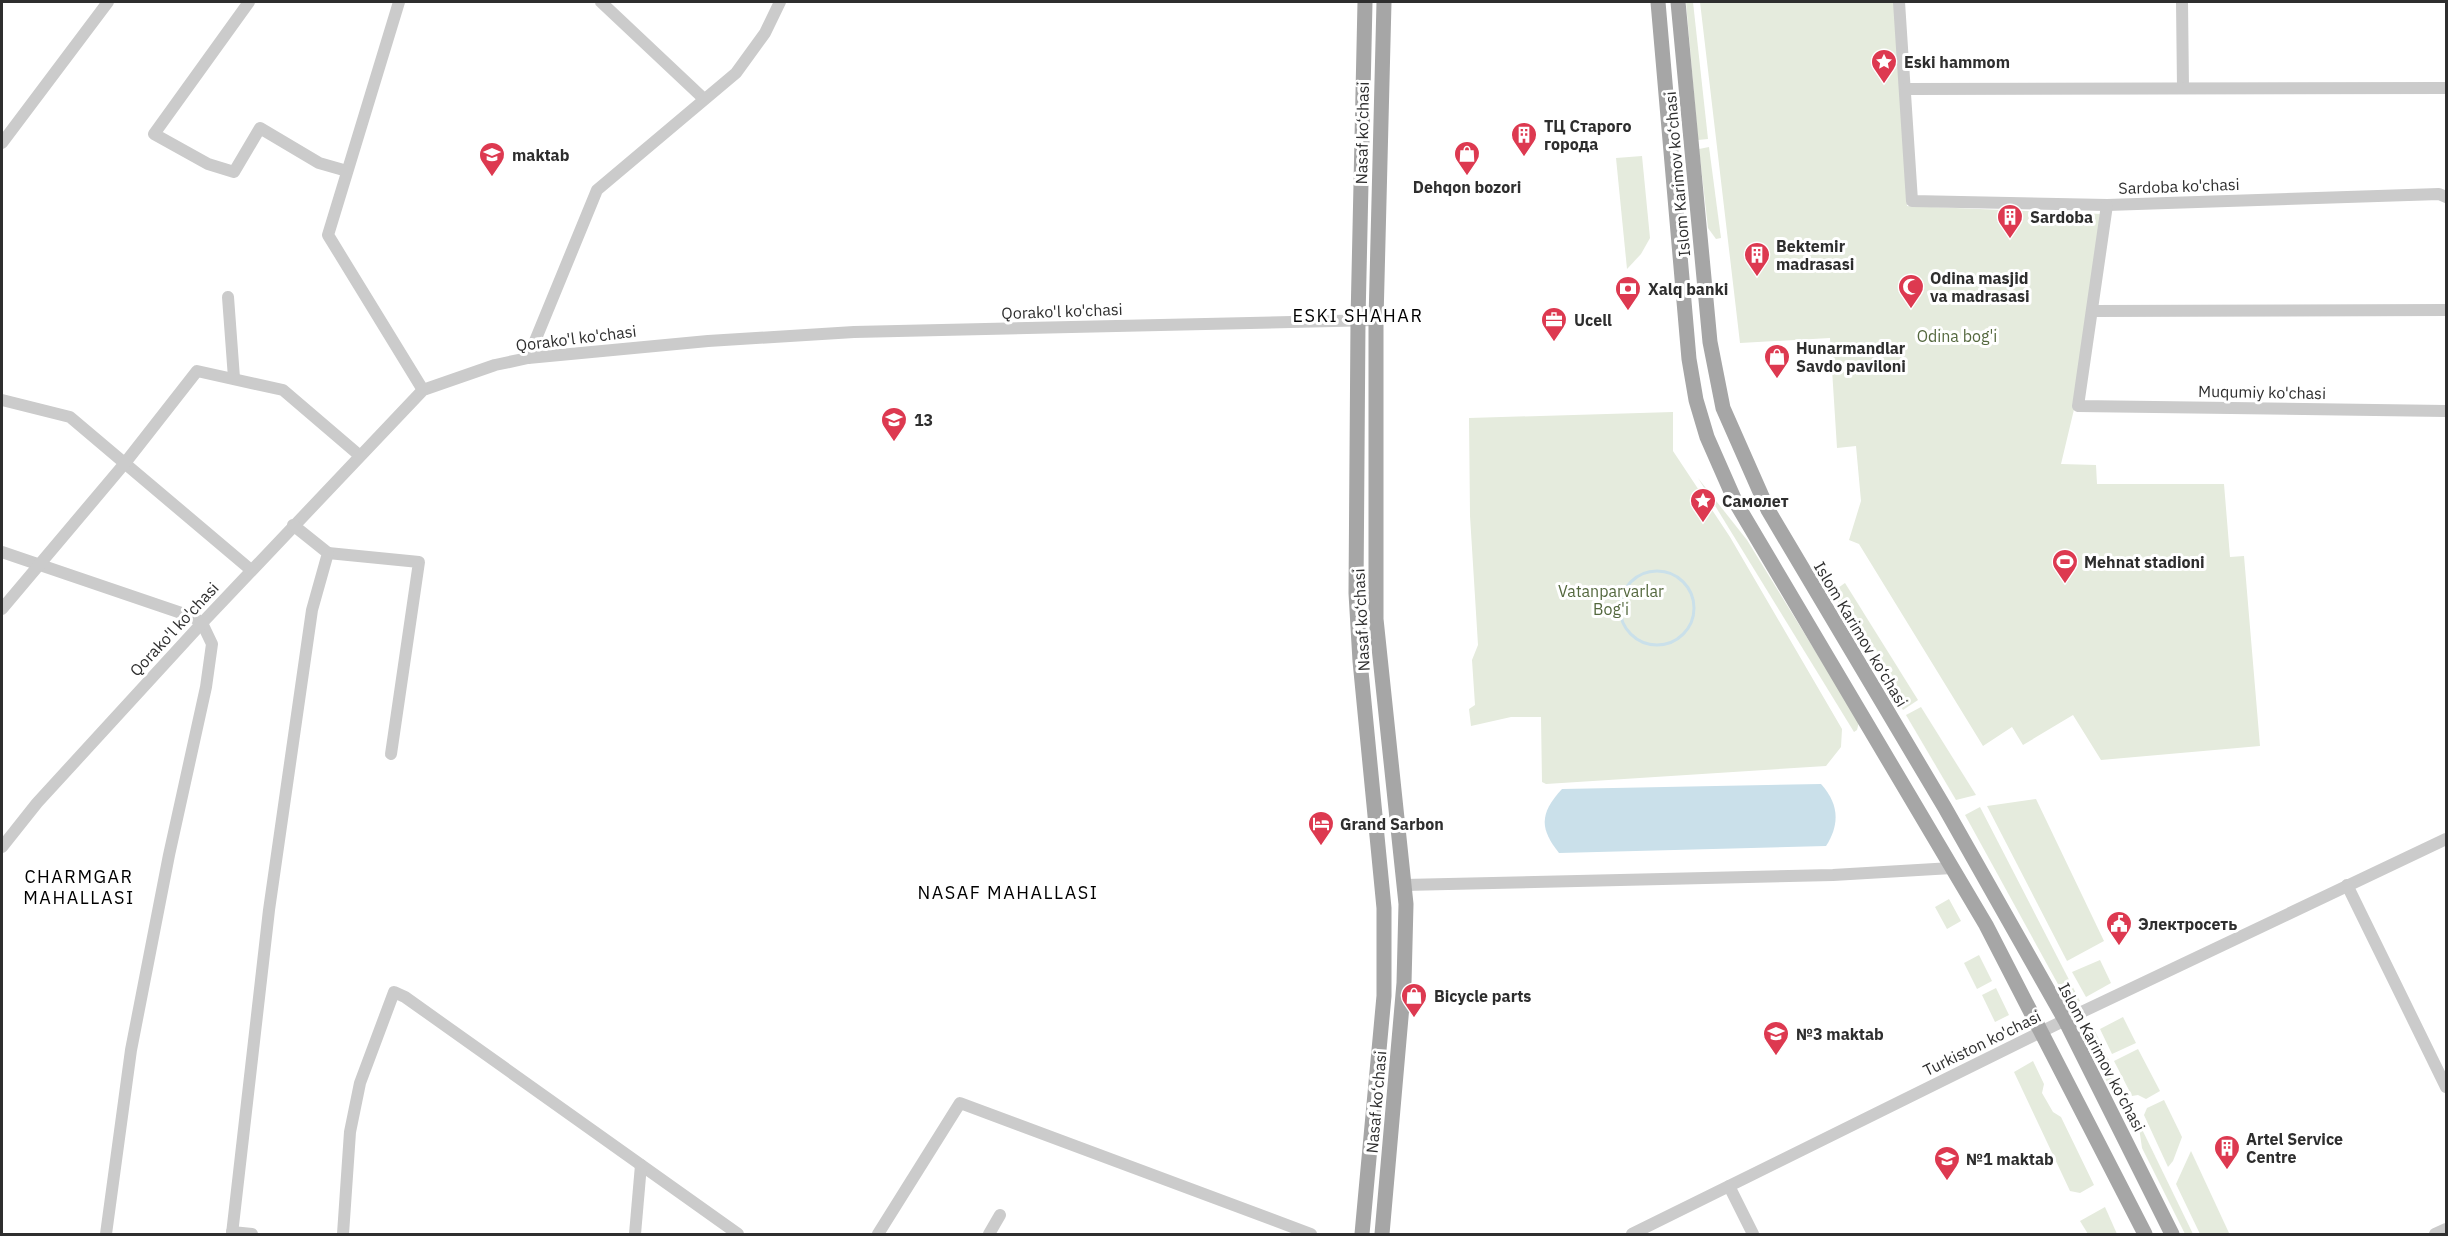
<svg xmlns="http://www.w3.org/2000/svg" width="2448" height="1236" font-family="'IBM Plex Sans',sans-serif">
  <rect width="100%" height="100%" fill="#fff"/>
  <!-- green -->
  <g fill="#e5ebdd">
    <polygon points="1686,2 1693,2 1708,139 1698,140"/>
    <polygon points="1700,2 1896,2 1907,206 2102,214 2076,401 2061,464 2096,465 2097,484 2224,484 2230,557 2244,556 2260,746 2101,760 2073,715 2023,745 2012,727 1983,746 1859,544 1849,540 1861,501 1856,446 1837,448 1830,338 1740,343"/>
    <polygon points="1709,147 1721,238 1716,239 1708,228 1699,149"/>
    <polygon points="1642,156 1650,238 1641,254 1627,269 1616,158"/>
    <polygon points="1673,412 1673,451 1730,537 1842,729 1841,747 1826,766 1546,784 1542,782 1541,717 1511,717 1471,726 1469,709 1475,705 1472,660 1478,645 1470,516 1469,418"/>
    <polygon points="1698,478 1747,540 1859,722 1857,730 1854,732"/>
    <polygon points="1845,583 1918,700 1903,710 1832,592"/>
    <polygon points="1921,707 1976,795 1956,800 1906,715"/>
    <polygon points="2036,799 2104,941 2067,961 1987,806"/>
    <polygon points="1980,807 2080,1001 2070,1006 1965,815"/>
    <polygon points="1949,899 1961,921 1947,929 1935,907"/>
    <polygon points="1979,955 1992,981 1977,989 1964,963"/>
    <polygon points="2100,960 2111,983 2086,997 2072,972"/>
    <polygon points="1996,988 2009,1015 1995,1022 1982,995"/>
    <polygon points="2123,1017 2136,1043 2112,1054 2100,1029"/>
    <polygon points="2094,1029 2128,1100 2125,1101 2108,1084 2086,1040"/>
    <polygon points="2138,1049 2160,1091 2146,1099 2138,1095 2132,1096 2114,1061"/>
    <polygon points="2033,1061 2044,1084 2042,1093 2053,1112 2061,1117 2094,1185 2080,1193 2070,1191 2014,1072"/>
    <polygon points="2164,1100 2182,1137 2173,1161 2168,1167 2144,1115 2147,1108"/>
    <polygon points="2138,1121 2193,1234 2185,1234 2142,1148"/>
    <polygon points="2191,1151 2229,1233 2227,1234 2200,1234 2176,1184"/>
    <polygon points="2105,1207 2117,1234 2088,1234 2080,1221"/>
  </g>
  <!-- water -->
  <path fill="#cae0ea" d="M1821,784C1839,804 1840,824 1826,846L1559,853C1539,828 1540,813 1562,789Z"/>
  <g fill="none" stroke-linecap="round" stroke-linejoin="round">
    <!-- stream -->
    <circle stroke="#cae0ea" stroke-width="3" cx="1657" cy="608" r="37"/>
    <!-- minor -->
    <g stroke="#cbcbcb" stroke-width="12">
      <polyline points="249,2 154,134 208,164 234,172 260,128 319,163 347,171"/>
      <polyline points="399,2 328,235 423,390"/>
      <polyline points="601,2 703,98"/>
      <polyline points="1899,2 1912,201 2107,205 2439,194 2446,197"/>
      <polyline points="2182,2 2183,88"/>
      <polyline points="1906,89 2446,88"/>
      <polyline points="2,143 108,2"/>
      <polyline points="2107,205 2078,406 2446,411"/>
      <polyline points="228,297 234,378"/>
      <polyline points="2092,311 2446,310"/>
      <polyline points="528,358 597,190 736,73 765,33 780,2"/>
      <polyline points="2,400 70,417 251,570"/>
      <polyline points="2,552 193,617 202,623 212,644 206,687 169,855 131,1050 106,1234"/>
      <polyline points="328,553 419,562 391,754"/>
      <polyline points="2,609 125,463 197,371 283,390 359,455"/>
      <polyline points="2,847 37,803 202,623 423,390 495,365 528,358 708,341 854,332 1376,320"/>
      <polyline points="1404,885 1833,875 1952,868"/>
      <polyline points="2347,885 2446,1087"/>
      <polyline points="1729,1186 1753,1234"/>
      <polyline points="232,1232 252,1234"/>
      <polyline points="232,1234 269,910 312,610 328,553 293,525"/>
      <polyline points="343,1234 350,1132 360,1083 394,992 405,997 738,1234"/>
      <polyline points="635,1234 641,1165"/>
      <polyline points="878,1234 960,1103 1311,1234"/>
      <polyline points="989,1234 1000,1215"/>
      <polyline points="1632,1234 2065,1020 2446,839"/>
      <polyline points="2435,1234 2446,1229"/>
    </g>
    <!-- major -->
    <g stroke="#a6a6a6" stroke-width="15">
      <polyline points="1658,2 1689,359 1696,400 1707,437 1736,503 1986,925 2145,1234"/>
      <polyline points="1678,2 1710,342 1723,408 1768,510 1945,808 2065,1020 2172,1234"/>
      <polyline points="1362,1234 1384,996 1384,908 1360,661 1356,593 1358,320 1365,2"/>
      <polyline points="1382,1234 1404,983 1406,904 1376,619 1376,320 1384,2"/>
    </g>
  </g>
  <!-- icons -->
  <defs>
    <symbol id="sight-pin" viewBox="-11 -11 22 30"><path d="M0 17L-7.5 6A9.5 9.5 0 1 1 7.5 6Z" fill="#dd3950" stroke="#fff"/><path d="M0-6L1.8-2.2L6-1.7L2.9 1.2L3.7 5.4L0 3.3L-3.7 5.4L-2.9 1.2L-6-1.7L-1.8-2.2Z" fill="#fff"/></symbol>
    <symbol id="building-pin" viewBox="-11 -11 22 30"><path d="M0 17L-7.5 6A9.5 9.5 0 1 1 7.5 6Z" fill="#dd3950" stroke="#fff"/><path d="M-4-6H4V6H1V3H-1V6H-4ZM-2.5-4.3h1.7v1.8h-1.7ZM.8-4.3h1.7v1.8H.8ZM-2.5-1h1.7V.8h-1.7ZM.8-1h1.7V.8H.8Z" fill="#fff"/></symbol>
    <symbol id="shop-pin" viewBox="-11 -11 22 30"><path d="M0 17L-7.5 6A9.5 9.5 0 1 1 7.5 6Z" fill="#dd3950" stroke="#fff"/><path d="M-5-2.5h2.3a2.7 3.5 0 0 1 5.4 0H5L5.5 6h-11ZM-1.5-2.5h3a1.5 2.3 0 0 0-3 0Z" fill="#fff"/></symbol>
    <symbol id="school-pin" viewBox="-11 -11 22 30"><path d="M0 17L-7.5 6A9.5 9.5 0 1 1 7.5 6Z" fill="#dd3950" stroke="#fff"/><path d="M0-5L7-2L0 1L-7-2ZM-4 1L0 2.5L4 1V4Q0 6-4 4Z" fill="#fff"/></symbol>
    <symbol id="mosque-pin" viewBox="-11 -11 22 30"><path d="M0 17L-7.5 6A9.5 9.5 0 1 1 7.5 6Z" fill="#dd3950" stroke="#fff"/><path d="M3.5-4.9A6 6 0 1 0 3.5 4.9A5 5 0 1 1 3.5-4.9Z" fill="#fff"/></symbol>
    <symbol id="bank-pin" viewBox="-11 -11 22 30"><path d="M0 17L-7.5 6A9.5 9.5 0 1 1 7.5 6Z" fill="#dd3950" stroke="#fff"/><path d="M-6-4H6V4H-6ZM0-2.3a2.3 2.3 0 1 0 0 4.6a2.3 2.3 0 1 0 0-4.6Z" fill="#fff"/></symbol>
    <symbol id="office-pin" viewBox="-11 -11 22 30"><path d="M0 17L-7.5 6A9.5 9.5 0 1 1 7.5 6Z" fill="#dd3950" stroke="#fff"/><path d="M-6-3h4V-5.5h4V-3h4V5H-6ZM-1-4.5V-3h2v-1.5ZM-6 0V1H6V0Z" fill="#fff"/></symbol>
    <symbol id="stadium-pin" viewBox="-11 -11 22 30"><path d="M0 17L-7.5 6A9.5 9.5 0 1 1 7.5 6Z" fill="#dd3950" stroke="#fff"/><path d="M0-5a6.5 5 0 1 0 0 10a6.5 5 0 1 0 0-10ZM-3.5-1.8h7v3.6h-7Z" fill="#fff"/></symbol>
    <symbol id="hotel-pin" viewBox="-11 -11 22 30"><path d="M0 17L-7.5 6A9.5 9.5 0 1 1 7.5 6Z" fill="#dd3950" stroke="#fff"/><path d="M-6-4.5h1.5V1H6V5H4.5V3h-9V5H-6ZM-4 0a1.8 1.8 0 1 1 3.6 0ZM.5 0V-2.5h3Q6-2.5 6 0Z" fill="#fff"/></symbol>
    <symbol id="civic-pin" viewBox="-11 -11 22 30"><path d="M0 17L-7.5 6A9.5 9.5 0 1 1 7.5 6Z" fill="#dd3950" stroke="#fff"/><path d="M-.6-6.5H3V-4.5H.6V-3L4-1V1h2V6H-6V1h2V-1L-.6-3ZM-1.2 2.5V6h2.4V2.5Z" fill="#fff"/></symbol>
  </defs>
  <g fill-rule="evenodd">
    <use href="#sight-pin" x="1869" y="47" width="30" height="40"/>
    <use href="#building-pin" x="1509" y="120" width="30" height="40"/>
    <use href="#shop-pin" x="1452" y="139" width="30" height="40"/>
    <use href="#school-pin" x="477" y="140" width="30" height="40"/>
    <use href="#building-pin" x="1995" y="202" width="30" height="40"/>
    <use href="#building-pin" x="1742" y="240" width="30" height="40"/>
    <use href="#mosque-pin" x="1896" y="272" width="30" height="40"/>
    <use href="#bank-pin" x="1613" y="274" width="30" height="40"/>
    <use href="#office-pin" x="1539" y="305" width="30" height="40"/>
    <use href="#shop-pin" x="1762" y="342" width="30" height="40"/>
    <use href="#school-pin" x="879" y="405" width="30" height="40"/>
    <use href="#sight-pin" x="1688" y="486" width="30" height="40"/>
    <use href="#stadium-pin" x="2050" y="547" width="30" height="40"/>
    <use href="#hotel-pin" x="1306" y="809" width="30" height="40"/>
    <use href="#civic-pin" x="2104" y="909" width="30" height="40"/>
    <use href="#shop-pin" x="1399" y="981" width="30" height="40"/>
    <use href="#school-pin" x="1761" y="1019" width="30" height="40"/>
    <use href="#building-pin" x="2212" y="1133" width="30" height="40"/>
    <use href="#school-pin" x="1932" y="1144" width="30" height="40"/>
  </g>
  <g text-anchor="middle" stroke-width="6" stroke-linejoin="round" paint-order="stroke">
    <!-- poi labels -->
    <g font-size="16" font-weight="bold" fill="#2e2e2e" stroke="#fff" text-anchor="start">
      <text x="1904" y="68">Eski hammom</text>
      <text x="1544" y="132">ТЦ Старого<tspan x="1544" dy="18">города</tspan></text>
      <text x="512" y="161">maktab</text>
      <text x="1467" y="193" text-anchor="middle">Dehqon bozori</text>
      <text x="2030" y="223">Sardoba</text>
      <text x="1776" y="252">Bektemir<tspan x="1776" dy="18">madrasasi</tspan></text>
      <text x="1930" y="284">Odina masjid<tspan x="1930" dy="18">va madrasasi</tspan></text>
      <text x="1648" y="295">Xalq banki</text>
      <text x="1574" y="326">Ucell</text>
      <text x="1796" y="354">Hunarmandlar<tspan x="1796" dy="18">Savdo paviloni</tspan></text>
      <text x="914" y="426">13</text>
      <text x="1722" y="507">Самолет</text>
      <text x="2084" y="568">Mehnat stadioni</text>
      <text x="1340" y="830">Grand Sarbon</text>
      <text x="2138" y="930">Электросеть</text>
      <text x="1434" y="1002">Bicycle parts</text>
      <text x="1796" y="1040">№3 maktab</text>
      <text x="2246" y="1145">Artel Service<tspan x="2246" dy="18">Centre</tspan></text>
      <text x="1966" y="1165">№1 maktab</text>
    </g>
    <!-- street labels -->
    <g font-size="16" fill="#2e2e2e" stroke="#fff">
      <text transform="translate(1362 133) rotate(-89)" y="6">Nasaf ko‘chasi</text>
      <text transform="translate(1677 174) rotate(-95)" y="6">Islom Karimov ko‘chasi</text>
      <text transform="translate(2179 186) rotate(-2)" y="6">Sardoba ko'chasi</text>
      <text transform="translate(1062 311) rotate(-2)" y="6">Qorako'l ko'chasi</text>
      <text transform="translate(576 338) rotate(-7)" y="6">Qorako'l ko'chasi</text>
      <text transform="translate(2262 392) rotate(1)" y="6">Muqumiy ko'chasi</text>
      <text transform="translate(1361 620) rotate(-93)" y="6">Nasaf ko‘chasi</text>
      <text transform="translate(174 629) rotate(-47)" y="6">Qorako'l ko'chasi</text>
      <text transform="translate(1861 634) rotate(59)" y="6">Islom Karimov ko‘chasi</text>
      <text transform="translate(1982 1043) rotate(-26)" y="6">Turkiston ko'chasi</text>
      <text transform="translate(2102 1057) rotate(62)" y="6">Islom Karimov ko‘chasi</text>
      <text transform="translate(1376 1102) rotate(-85)" y="6">Nasaf ko‘chasi</text>
    </g>
    <!-- park labels -->
    <g font-size="16" fill="#54683e" stroke="#fff">
      <text x="1957" y="342">Odina bog'i</text>
      <text x="1611" y="597">Vatanparvarlar<tspan x="1611" dy="18">Bog'i</tspan></text>
    </g>
    <!-- neighbourhood labels -->
    <g font-size="18" letter-spacing="1.5" fill="#000" stroke="#fff">
      <text x="1358" y="322">ESKI SHAHAR</text>
      <text x="79" y="883">CHARMGAR<tspan x="79" dy="21">MAHALLASI</tspan></text>
      <text x="1008" y="899">NASAF MAHALLASI</text>
    </g>
  </g>
  <!-- border -->
  <rect width="2448" height="1236" fill="none" stroke="#2e2e2e" stroke-width="6"/>
</svg>
